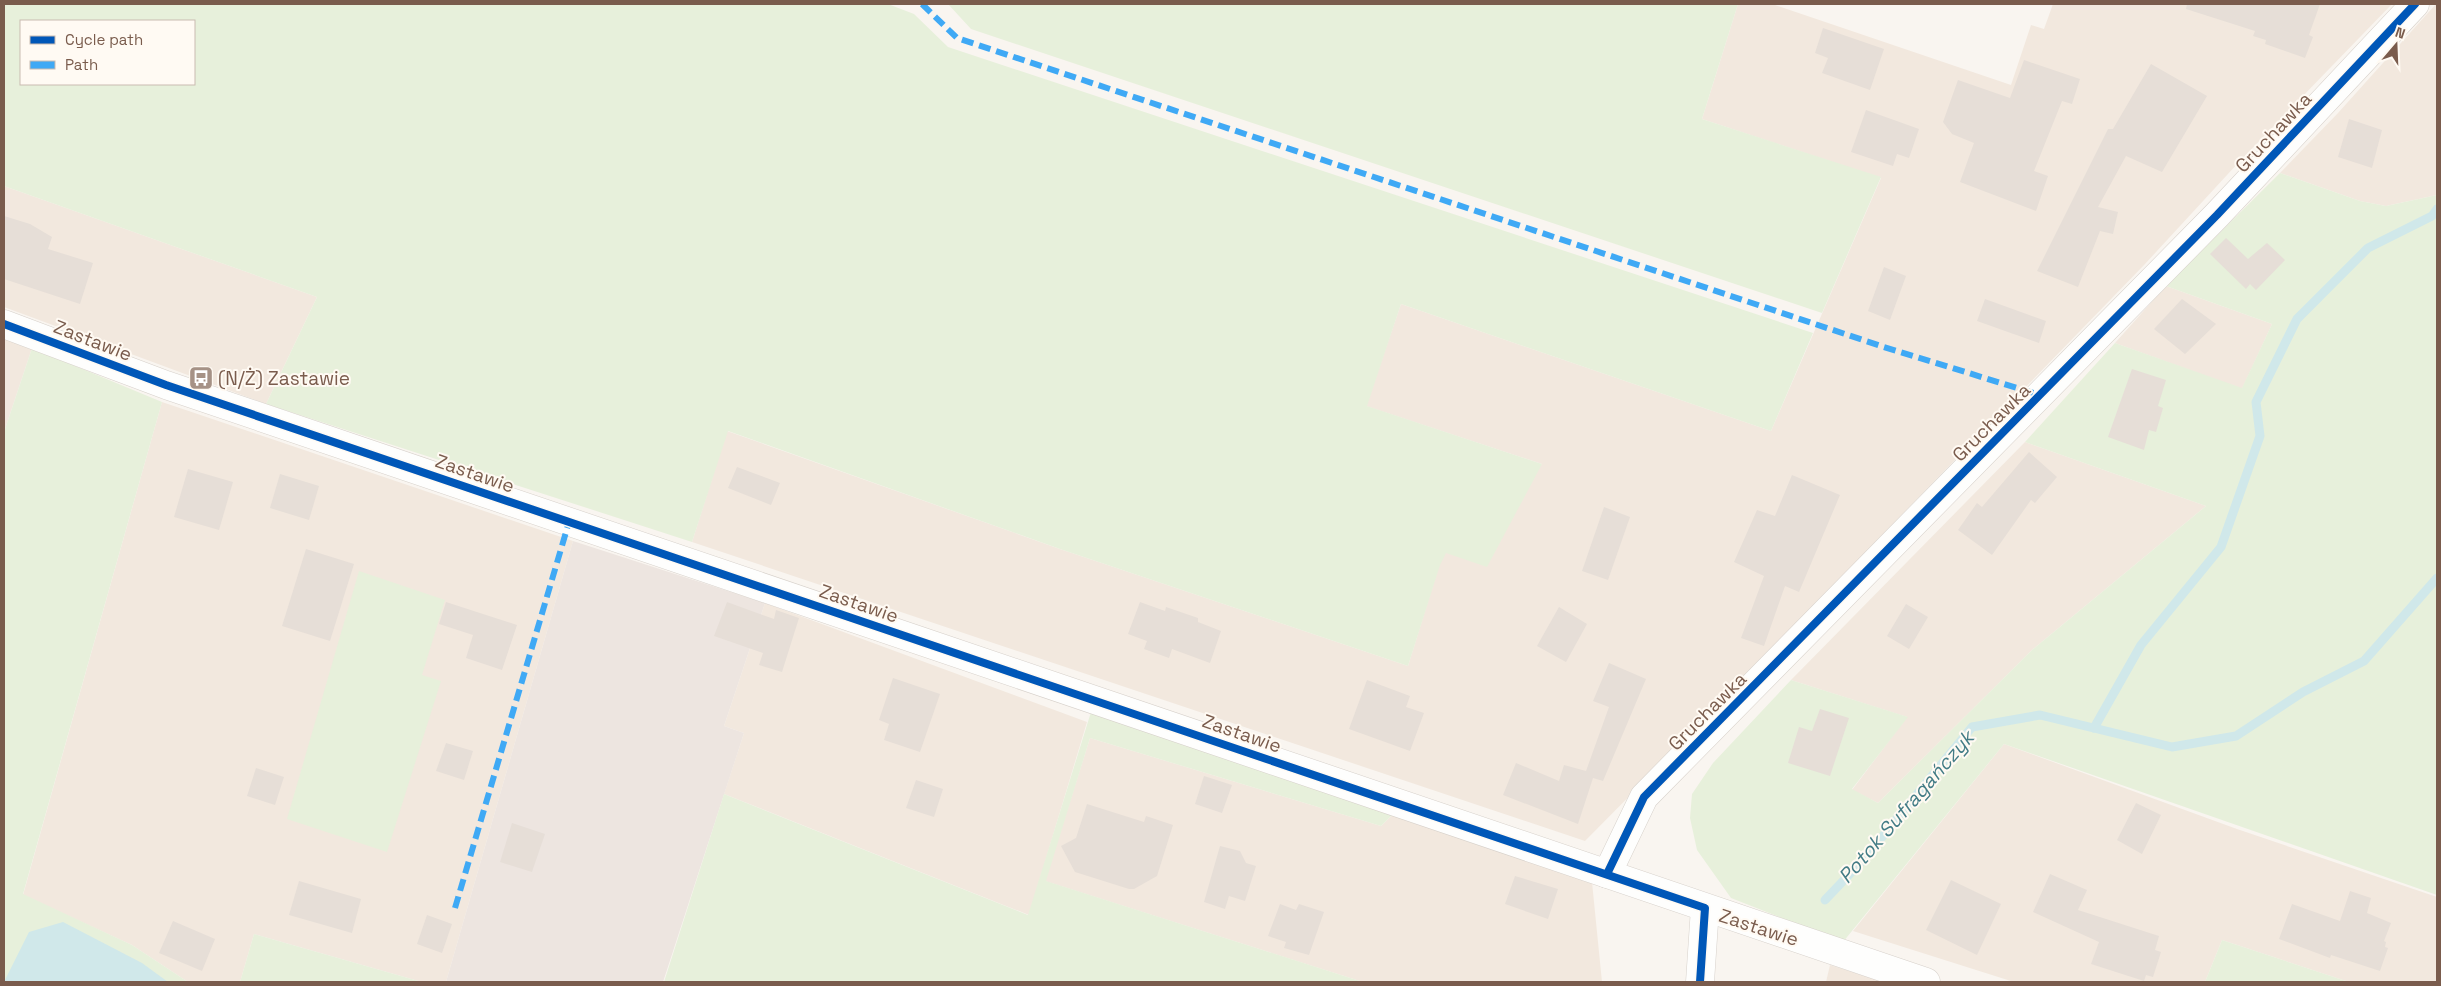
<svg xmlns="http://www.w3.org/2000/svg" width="2441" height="986" font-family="'Space Grotesk',sans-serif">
  <rect width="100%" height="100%" fill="#f9f5f0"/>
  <!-- residential -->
  <g fill="#f2e8de">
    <polygon points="1738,4 1772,4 2011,85 2031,25 2044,29 2053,4 2392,4 2239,162 2145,264 1851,567 1765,659 1585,841 692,542 727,431 1060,549 1408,666 1443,553 1542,464 1366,406 1401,304 1771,431 1881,178 1702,119"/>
    <polygon points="2436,4 2437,195 2386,206 2360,201 2280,173 2338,113"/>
    <polygon points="4,186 317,297 266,404 4,307"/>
    <polygon points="2166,286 2272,324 2242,389 2115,343"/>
    <polygon points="4,338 32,348 4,432"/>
    <polygon points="162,402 573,541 446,982 422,982 254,934 240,982 188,982 132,945 23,895"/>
    <polygon points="2025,442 2206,506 2032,650 1878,803 1852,790 1907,717 1791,680"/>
    <polygon points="765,603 1087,722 1029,915 724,794 744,733 724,726"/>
    <polygon points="1090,738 1381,826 1394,813 1592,882 1602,982 1363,982 1045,881"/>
    <polygon points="2004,744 2237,829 2437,897 2437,982 2349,982 2222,940 2205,982 2014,982 1853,931"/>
    <polygon points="1830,965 1884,982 1826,982"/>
  </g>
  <!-- industrial -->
  <polygon fill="#ede5e0" points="573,541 765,603 724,726 744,733 663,982 446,982"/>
  <!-- green -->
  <g fill="#e7f0db" fill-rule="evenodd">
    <path d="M4,4H888L914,14L948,47L1813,333L1771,431L1401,304L1367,406L1542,464L1487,567L1446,553L1440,565L1408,666L1060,549L728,431L692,542L266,404L317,297L4,186ZM194,21V84H21V21Z"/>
    <polygon points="948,4 1738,4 1702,119 1881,177 1822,313 971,29"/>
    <polygon points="2280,173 2360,201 2386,206 2437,195 2437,895 2004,744 1843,942 1731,898 1697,850 1690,818 1692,794 1713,763 1791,680 1908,717 1852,789 1878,803 2032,650 2206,506 2025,442 2115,343 2242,388 2272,324 2166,286"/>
    <polygon points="32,348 162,402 23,894 132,945 188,982 4,982 4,432"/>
    <polygon points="359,571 445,600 422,675 441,681 387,852 287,819"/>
    <polygon points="1091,712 1394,813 1381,826 1090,738 1046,881 1363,982 664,982 724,794 1028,915"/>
    <polygon points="254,934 422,982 240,982"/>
    <polygon points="2222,940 2349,982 2205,982"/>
  </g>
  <!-- water -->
  <polygon fill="#d0e8ea" points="63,922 142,963 168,982 4,982 29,932"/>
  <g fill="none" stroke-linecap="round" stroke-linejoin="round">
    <!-- stream -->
    <g stroke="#d0e8ea" stroke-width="9">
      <polyline points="2094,728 2141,645 2221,547 2260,436 2256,402 2297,319 2368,248 2432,216 2437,209"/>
      <polyline points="1825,900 1864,859 1972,727 2040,715 2172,747 2236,736 2303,692 2364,661 2437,578"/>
    </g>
  </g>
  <!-- building -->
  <g fill="#e6ded7">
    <polygon points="2187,4 2320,4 2309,35 2313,37 2305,58 2265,44 2266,40 2253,36 2255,31 2186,9"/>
    <polygon points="1823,28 1884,49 1870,90 1822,73 1828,58 1815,53"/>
    <polygon points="2024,60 2080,79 2072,104 2062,101 2034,171 2048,176 2036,211 1960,182 1974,143 1952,134 1943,122 1958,80 2010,98"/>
    <polygon points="2151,64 2207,96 2162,172 2126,156 2098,207 2118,212 2113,234 2100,231 2078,287 2037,271 2108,129 2113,129"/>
    <polygon points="1866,110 1919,129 1909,158 1897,154 1893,166 1851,152"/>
    <polygon points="2349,119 2382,130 2372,168 2338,157"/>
    <polygon points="4,216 30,224 52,237 48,249 93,263 80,304 4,279"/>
    <polygon points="2226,238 2248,259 2267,243 2285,260 2256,290 2250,284 2246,289 2210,254"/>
    <polygon points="1884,267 1906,276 1890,320 1868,311"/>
    <polygon points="1985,299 2046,321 2039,343 1977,321"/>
    <polygon points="2182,299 2216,324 2185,354 2154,329"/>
    <polygon points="2132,369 2166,380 2158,406 2163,408 2156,432 2149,430 2144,450 2108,437"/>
    <polygon points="2029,452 2057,477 2035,503 2031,500 1992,555 1958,530 1977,503 1982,507"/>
    <polygon points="737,467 780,483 771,505 728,488"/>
    <polygon points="188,469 233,482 219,530 174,517"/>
    <polygon points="280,474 319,486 309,520 270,508"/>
    <polygon points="1792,475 1840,495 1799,592 1785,586 1764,646 1741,638 1764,576 1734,562 1757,510 1775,516"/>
    <polygon points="1604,507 1630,517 1608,580 1582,571"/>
    <polygon points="306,549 354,564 330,641 282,626"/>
    <polygon points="446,602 517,625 502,670 466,658 473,635 439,624"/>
    <polygon points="727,602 774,619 776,610 799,618 782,672 759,665 763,653 714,636"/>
    <polygon points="1140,602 1165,611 1166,607 1198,618 1198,622 1221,631 1210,663 1172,649 1169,658 1144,649 1147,641 1128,634"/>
    <polygon points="1906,604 1928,617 1909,649 1887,636"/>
    <polygon points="1559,607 1587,624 1566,662 1537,646"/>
    <polygon points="1609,663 1646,679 1603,781 1593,778 1578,824 1503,795 1516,763 1559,781 1564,765 1586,771 1609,707 1593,701"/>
    <polygon points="893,678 940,694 920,752 884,740 889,724 879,720"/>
    <polygon points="1367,680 1410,696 1406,707 1424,713 1410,751 1349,729"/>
    <polygon points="1820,709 1849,718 1830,776 1788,763 1799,727 1812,731"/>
    <polygon points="446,743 473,751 464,780 436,771"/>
    <polygon points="256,768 284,777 275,805 247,796"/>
    <polygon points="1204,776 1232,785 1222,813 1195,804"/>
    <polygon points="916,780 943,789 934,817 906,808"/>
    <polygon points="2136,803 2161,815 2142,854 2117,840"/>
    <polygon points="1087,804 1144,822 1146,816 1173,825 1157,876 1134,889 1129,889 1075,872 1061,846 1076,838"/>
    <polygon points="512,823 545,834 532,872 500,862"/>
    <polygon points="1220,846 1240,851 1246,863 1256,866 1245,901 1229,896 1225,909 1204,902"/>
    <polygon points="2050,874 2087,890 2078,910 2159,936 2155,950 2161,952 2153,977 2146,975 2144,981 2091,964 2099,942 2033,912"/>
    <polygon points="1515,876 1558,889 1548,919 1505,904"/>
    <polygon points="1951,880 2001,904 1977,955 1926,930"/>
    <polygon points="299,881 361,899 352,933 289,915"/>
    <polygon points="2350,891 2371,898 2367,913 2391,923 2384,941 2386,942 2385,947 2388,948 2380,971 2331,955 2330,958 2279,939 2292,904 2340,921"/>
    <polygon points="1280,904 1296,910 1299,904 1324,912 1309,955 1284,948 1286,942 1268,936"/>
    <polygon points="427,915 452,924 442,953 417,944"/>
    <polygon points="173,921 215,939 202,971 159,953"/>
  </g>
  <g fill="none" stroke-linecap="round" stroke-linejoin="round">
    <defs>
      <g id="minor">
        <polyline points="4,324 166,385 1926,982"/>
        <polyline points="1607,874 1644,797 2217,215 2415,4"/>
        <polyline points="1700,982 1705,908"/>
      </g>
    </defs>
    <!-- minor casing -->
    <use href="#minor" stroke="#d7d1cb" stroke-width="29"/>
    <!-- minor -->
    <use href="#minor" stroke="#fefefd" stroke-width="28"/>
    <!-- quiet -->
    <g stroke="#3fa9f5" stroke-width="6" stroke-dasharray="12 6" stroke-linecap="butt">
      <polyline points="922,4 957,38 1884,347 2040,395"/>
      <polyline points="455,908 569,522"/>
    </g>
    <defs>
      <g id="cycleway">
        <polyline points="4,324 166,385 1705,908 1700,982"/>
        <polyline points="1607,874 1644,797 2217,215 2415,4"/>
      </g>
    </defs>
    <!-- cycleway casing -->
    <use href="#cycleway" stroke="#fffaf3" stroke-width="11"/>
    <!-- cycleway -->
    <use href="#cycleway" stroke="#0057b8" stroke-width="8"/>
  </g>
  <!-- icons -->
  <defs>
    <symbol id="bus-square" viewBox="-11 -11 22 22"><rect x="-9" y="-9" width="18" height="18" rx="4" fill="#a69286" stroke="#fffaf3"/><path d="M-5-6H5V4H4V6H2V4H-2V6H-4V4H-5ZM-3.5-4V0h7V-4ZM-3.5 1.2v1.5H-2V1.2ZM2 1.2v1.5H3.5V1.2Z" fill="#fff"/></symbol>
  </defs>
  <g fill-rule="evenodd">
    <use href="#bus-square" x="187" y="364" width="28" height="28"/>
  </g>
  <g text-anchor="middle" stroke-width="4" stroke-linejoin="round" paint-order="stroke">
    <!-- street labels -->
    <g font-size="19" fill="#7a5c4d" stroke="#fffaf3">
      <text transform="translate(2273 132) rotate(-47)" y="7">Gruchawka</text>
      <text transform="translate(93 340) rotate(21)" y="7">Zastawie</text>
      <text transform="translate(1991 422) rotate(-45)" y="7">Gruchawka</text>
      <text transform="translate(475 473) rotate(19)" y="7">Zastawie</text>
      <text transform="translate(859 603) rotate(19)" y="7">Zastawie</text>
      <text transform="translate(1707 711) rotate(-45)" y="7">Gruchawka</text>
      <text transform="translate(1242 733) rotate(19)" y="7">Zastawie</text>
      <text transform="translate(1759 927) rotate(18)" y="7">Zastawie</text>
    </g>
    <!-- poi labels -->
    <g font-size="19" fill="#7a5c4d" stroke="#fffaf3" text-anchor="start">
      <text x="218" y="385">(N/Ż) Zastawie</text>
    </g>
    <!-- water labels -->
    <g font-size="20" font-style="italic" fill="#437c86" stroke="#fffaf3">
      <text transform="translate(1906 807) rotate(-49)" y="7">Potok Sufragańczyk</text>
    </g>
  </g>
  <!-- border -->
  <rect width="2441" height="986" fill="none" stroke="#7a5c4d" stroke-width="10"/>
  <!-- legend -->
  <rect x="20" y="20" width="175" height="65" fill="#fffaf3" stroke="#cabbb1"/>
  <rect x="30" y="36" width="25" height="8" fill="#0057b8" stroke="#cabbb1"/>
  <text x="65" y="45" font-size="15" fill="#7a5c4d">Cycle path</text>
  <rect x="30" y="61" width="25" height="8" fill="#3fa9f5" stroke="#cabbb1"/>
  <text x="65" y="70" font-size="15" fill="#7a5c4d">Path</text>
  <!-- north arrow -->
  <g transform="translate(2396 45) rotate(19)" stroke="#fffaf3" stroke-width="4" paint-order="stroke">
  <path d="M0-4L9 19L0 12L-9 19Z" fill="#7a5c4d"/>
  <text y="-8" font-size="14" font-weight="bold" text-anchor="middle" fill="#7a5c4d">N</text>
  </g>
</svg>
